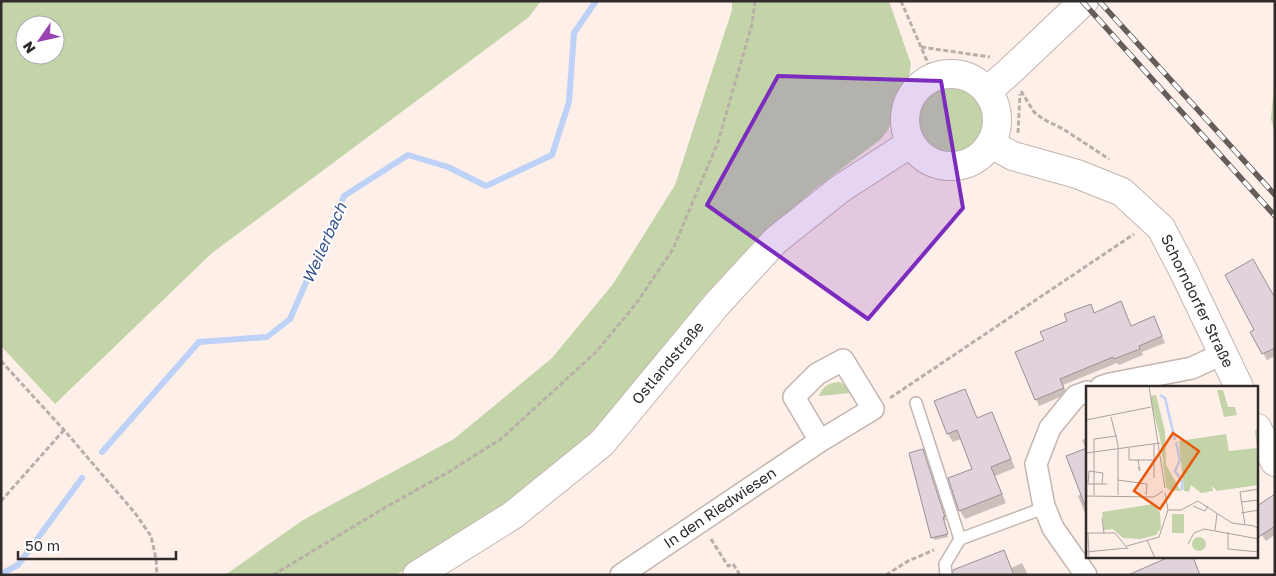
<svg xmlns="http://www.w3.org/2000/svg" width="1276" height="576" font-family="'Golos Text',sans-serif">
  <rect width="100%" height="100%" fill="#feefe9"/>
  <!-- green -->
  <g fill="#c2d4a8" fill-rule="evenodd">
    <path d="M1,1H541L529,17L212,253L55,404L1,346ZM25,25H55V55H25Z"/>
    <polygon points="732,1 889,1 911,64 909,76 891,111 891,122 888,130 881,139 816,188 755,241 704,296 623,401 556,466 492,514 396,575 225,575 303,520 454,439 552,358 613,284 675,185 732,10"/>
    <polygon points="1275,74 1275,134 1271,119"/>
    <circle cx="950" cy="120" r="33"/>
    <path d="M839,382L846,385L851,393L819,396C823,386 828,383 839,382Z"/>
  </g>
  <!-- shadow -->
  <g fill="#0003">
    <polygon points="1090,305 1095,314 1131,327 1157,324 1165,343 1142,352 1143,355 1119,365 1117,363 1063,385 1067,394 1039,406 1036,399 1046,341"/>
    <polygon points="1275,308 1275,356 1267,360 1252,333"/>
    <polygon points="964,390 977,419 991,413 1015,468 995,476 1006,503 965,519 960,511 950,479 974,469 961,439 953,442 948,434"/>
    <polygon points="1087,438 1087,518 1078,496 1082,494 1086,450 1082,440"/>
    <polygon points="924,454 946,520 944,520 948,537 934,540 933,537"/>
    <polygon points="1275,495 1275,535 1266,541 1257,528"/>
    <polygon points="1003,552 1011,568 1022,563 1028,575 961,575"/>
  </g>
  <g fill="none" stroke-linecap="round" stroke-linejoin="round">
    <!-- stream -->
    <g stroke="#bed2f8" stroke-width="6">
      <polyline points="102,452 199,342 267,337 290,319 344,196 408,155 448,167 486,186 552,155 569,102 574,33 596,1"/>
      <polyline points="1,574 18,565 82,478"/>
    </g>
  </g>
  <!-- building -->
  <g fill="#e0d3db" stroke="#9b8f97">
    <polygon points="1253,259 1275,298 1275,348 1262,354 1250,332 1254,330 1225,275"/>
    <polygon points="1121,301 1131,326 1154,316 1162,336 1139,346 1140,349 1114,359 1113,357 1060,379 1064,388 1035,400 1015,352 1044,340 1040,332 1067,321 1064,314 1091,304 1094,313"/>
    <polygon points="965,389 977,418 992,412 1011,459 991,467 1002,494 959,511 948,478 972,469 957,430 947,434 934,401"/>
    <polygon points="1087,448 1087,507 1086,508 1066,456"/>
    <polygon points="923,449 945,517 943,517 948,534 931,538 909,453"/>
    <polygon points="1275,494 1275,526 1257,538 1257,506"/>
    <polygon points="1004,550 1014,575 953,575 953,570"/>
    <polygon points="1169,557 1193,557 1200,575 1128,575"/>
  </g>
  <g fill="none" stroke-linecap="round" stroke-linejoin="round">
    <defs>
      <g id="service">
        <polyline points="916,403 960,539"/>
        <polyline points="946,575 945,564 960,539 1044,508"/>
      </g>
      <g id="minor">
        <polyline points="1101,387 1110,384 1192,368 1224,353"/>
        <polyline points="621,575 820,441 873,409 843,360 817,374 794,397 820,441"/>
        <polyline points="1086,575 1053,528 1044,506 1036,464 1050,428 1076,396 1087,392"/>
      </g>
      <g id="tertiary">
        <circle cx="951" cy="120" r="46"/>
        <polyline points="987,91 1008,73 1084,1"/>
        <polyline points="991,144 1013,156 1077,174 1122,192 1161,228 1184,272 1239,387"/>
        <polyline points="1257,428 1275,462"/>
        <polyline points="417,575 513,515 602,443 717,304 776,240 840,189 911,143"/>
      </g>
    </defs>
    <!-- service casing -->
    <use href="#service" stroke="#c4b5af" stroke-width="14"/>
    <!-- minor casing -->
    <use href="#minor" stroke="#c4b5af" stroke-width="24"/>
    <!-- tertiary casing -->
    <use href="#tertiary" stroke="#c4b5af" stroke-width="30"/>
    <!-- path -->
    <g stroke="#baaea9" stroke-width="3" stroke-dasharray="5 2.5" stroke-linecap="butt">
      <polyline points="901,1 934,77"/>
      <polyline points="921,47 990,57"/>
      <polyline points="1021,91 1034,112 1043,119 1063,129 1109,159"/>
      <polyline points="1018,133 1020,94"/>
      <polyline points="1,361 64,430 135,513 151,536 156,559 157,575"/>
      <polyline points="890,398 1134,234"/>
      <polyline points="1,501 64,430"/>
      <polyline points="711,539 728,566 733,564 740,575"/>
      <polyline points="273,575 386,507 445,474 501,439 596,352 635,305 673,249 718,142 752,24 755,1"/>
      <polyline points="886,575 908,561 934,550"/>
    </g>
    <!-- service -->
    <use href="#service" stroke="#fff" stroke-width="11"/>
    <!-- minor -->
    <use href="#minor" stroke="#fff" stroke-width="21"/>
    <!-- tertiary -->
    <use href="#tertiary" stroke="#fff" stroke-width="28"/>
    <defs>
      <g id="rail">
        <polyline points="1082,1 1275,216"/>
        <polyline points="1099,1 1275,195"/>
      </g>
    </defs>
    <!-- rail casing -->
    <use href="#rail" stroke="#655d5a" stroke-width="5.5"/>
    <!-- rail -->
    <use href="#rail" stroke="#fff" stroke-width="4" stroke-dasharray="11" stroke-linecap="butt"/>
  </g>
  <!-- marked area -->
  <path fill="#7b2cbf" fill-opacity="0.2" stroke="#7b2cbf" stroke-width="4" stroke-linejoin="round" d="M778,76L941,81L963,208L868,319L707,205Z"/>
  <g text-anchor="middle" stroke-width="4" stroke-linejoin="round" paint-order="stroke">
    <!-- street labels -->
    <g font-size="15" fill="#312c2a" stroke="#fff">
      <text transform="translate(1197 301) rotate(64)" y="5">Schorndorfer Straße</text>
      <text transform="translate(668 363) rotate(-50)" y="5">Ostlandstraße</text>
      <text transform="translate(720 508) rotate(-34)" y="5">In den Riedwiesen</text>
    </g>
    <!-- water labels -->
    <g font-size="16" font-style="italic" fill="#36518c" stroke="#fff">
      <text transform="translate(324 243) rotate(-66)" y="6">Weilerbach</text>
    </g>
  </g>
  <!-- overview -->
  <g transform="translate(1086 386)">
    <rect width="172" height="172" fill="#feefe9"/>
    <path d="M131,4H137L142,21H149L151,29L138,31ZM70,9L79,45L80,79L95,105L83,104L80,101L74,51L65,16V10ZM172,43V99L131,105L126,100L127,105L115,107L105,99L103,106L98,105L93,55L140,48L143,65L171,62L169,44ZM67,118L74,126L75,142L70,149L55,153L37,152L27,143L18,144L16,126ZM86,128H98V147H86ZM106 158a7 7 0 1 1 14 0a7 7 0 1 1-14 0Z" fill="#c2d4a8"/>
    <path fill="none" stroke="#bed2f8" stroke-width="2.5" d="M74,9L79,12L89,54M90,56L94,74L89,85L96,95V104"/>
    <path fill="none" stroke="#aca19d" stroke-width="1" d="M63,0L79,102M25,31L32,59V109M0,34L65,21M43,62V74H68M0,67L74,57M52,81L54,85L52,74M68,92V58M32,94L61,98L60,109M16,98L17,87L3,85L2,98H21M8,109V53L31,50M0,110L68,111L77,105M155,116L173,114M107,120L119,125L122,120M82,124H95L112,115L146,137L168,140L173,143M155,127L173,124M16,132L18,147M159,139L154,106L173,103M129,144L131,128M142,146V163L173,166M0,147H29L42,163M2,147L3,172M61,154L69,172M102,158L108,147L118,143L173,153M41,160L73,151L82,124L79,107M0,166L41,162"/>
    <path fill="#e8590c" fill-opacity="0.15" stroke="#e8590c" stroke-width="2.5" d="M87,47L113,65L74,123L48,105Z"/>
    <rect width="172" height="172" fill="none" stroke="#312c2a" stroke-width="2.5"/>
  </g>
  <!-- border -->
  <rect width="1276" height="576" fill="none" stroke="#312c2a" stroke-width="5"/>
  <!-- north arrow -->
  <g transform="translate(40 40) rotate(236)"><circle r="24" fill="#ffffff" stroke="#adabaa"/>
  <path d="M0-4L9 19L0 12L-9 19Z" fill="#9843b1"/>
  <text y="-8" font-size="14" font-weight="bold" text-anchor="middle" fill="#312c2a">N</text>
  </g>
  <!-- scale -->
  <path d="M18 551v8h158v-8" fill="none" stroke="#312c2a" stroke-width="2.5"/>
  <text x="25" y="551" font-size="15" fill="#312c2a" stroke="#ffffff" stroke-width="4" paint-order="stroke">50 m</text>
</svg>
